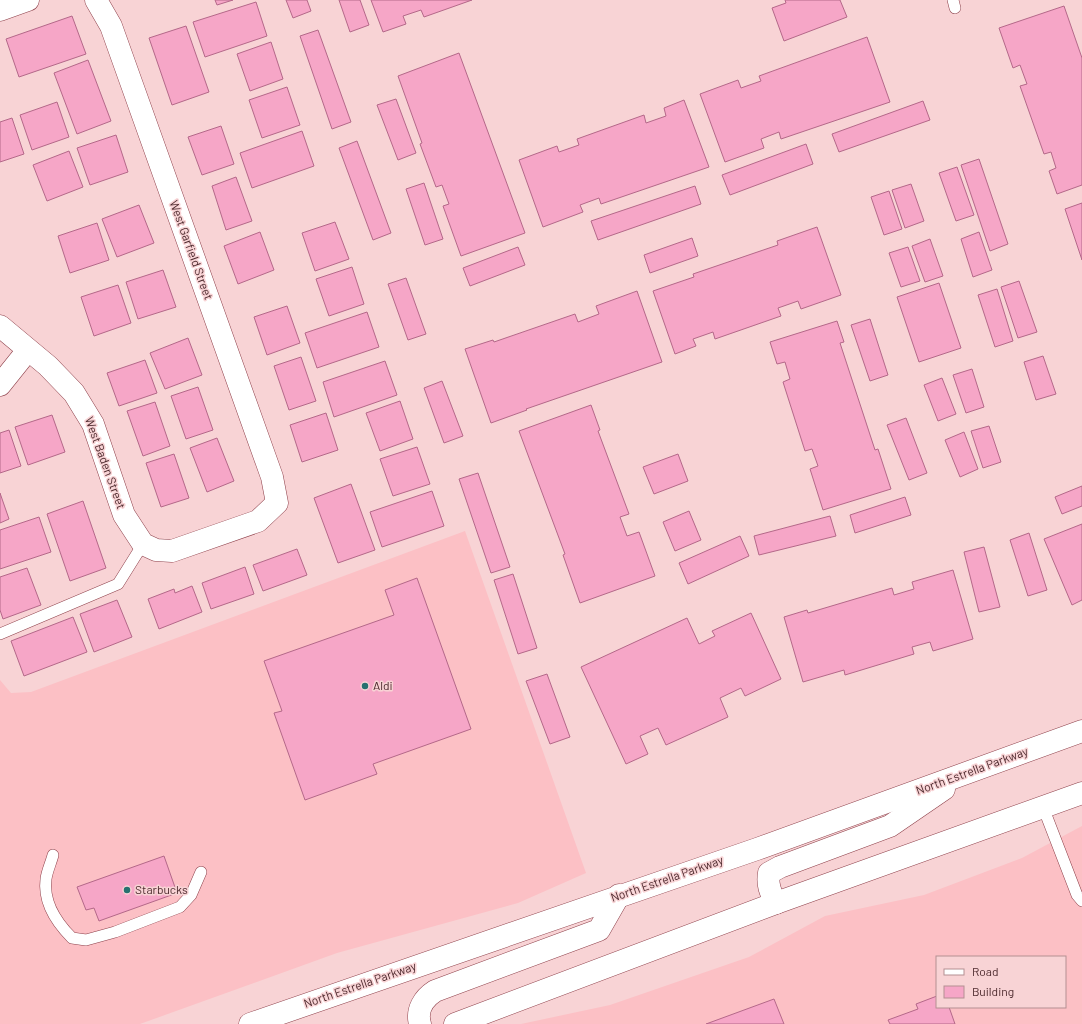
<svg xmlns="http://www.w3.org/2000/svg" width="1082" height="1024" font-family="Barlow,sans-serif">
  <rect width="100%" height="100%" fill="#f8d3d5"/>
  <!-- built -->
  <g fill="#fcc0c5" fill-rule="evenodd">
    <polygon points="465,531 586,873 518,903 337,953 140,1024 0,1024 0,680 11,693 31,692"/>
    <path d="M1082,826V1024H521L610,1005L749,957L825,916L924,895L1022,858ZM937,957H1065V1007H937Z"/>
  </g>
  <!-- building -->
  <g fill="#f6a6c7" stroke="#b46889">
    <polygon points="215,0 233,0 217,5"/>
    <polygon points="286,0 307,0 311,11 293,18"/>
    <polygon points="339,0 360,0 369,25 350,32"/>
    <polygon points="371,0 472,0 424,17 421,10 403,16 406,24 383,32"/>
    <polygon points="785,0 840,0 847,17 784,41 772,8 786,3"/>
    <polygon points="256,2 267,36 205,57 193,22"/>
    <polygon points="1064,6 1082,58 1082,185 1057,194 1049,171 1056,168 1051,152 1044,154 1020,86 1027,84 1020,65 1013,68 999,28"/>
    <polygon points="72,16 86,54 19,77 6,39"/>
    <polygon points="186,26 209,92 172,105 149,38"/>
    <polygon points="318,30 351,122 332,129 300,36"/>
    <polygon points="867,37 890,102 781,139 779,132 761,139 764,148 725,162 700,94 738,80 741,88 761,81 759,76"/>
    <polygon points="271,42 283,79 250,91 237,54"/>
    <polygon points="459,53 525,233 461,256 443,206 449,204 442,185 436,187 420,144 422,143 398,76"/>
    <polygon points="88,60 111,121 77,134 54,73"/>
    <polygon points="287,87 300,125 262,138 249,100"/>
    <polygon points="396,99 416,153 398,160 377,105"/>
    <polygon points="684,100 709,167 601,204 599,198 580,205 583,212 543,227 519,160 557,146 559,152 579,145 577,139 644,115 646,123 666,116 664,108"/>
    <polygon points="923,101 930,120 839,152 832,134"/>
    <polygon points="57,102 69,137 32,150 20,115"/>
    <polygon points="12,118 24,154 0,162 0,122"/>
    <polygon points="221,126 234,164 202,175 188,137"/>
    <polygon points="302,131 314,166 252,188 240,153"/>
    <polygon points="116,135 128,172 90,185 77,148"/>
    <polygon points="357,141 391,233 373,240 339,148"/>
    <polygon points="806,144 813,164 730,195 722,175"/>
    <polygon points="69,151 83,187 47,201 33,165"/>
    <polygon points="979,159 1008,244 990,251 961,165"/>
    <polygon points="957,167 974,215 956,221 939,173"/>
    <polygon points="236,177 252,221 226,230 212,186"/>
    <polygon points="424,183 443,239 425,245 406,189"/>
    <polygon points="911,184 924,221 905,228 892,190"/>
    <polygon points="695,186 701,204 598,240 591,221"/>
    <polygon points="889,191 902,229 884,235 871,197"/>
    <polygon points="1082,203 1082,260 1065,209"/>
    <polygon points="139,205 154,243 117,257 102,219"/>
    <polygon points="335,222 349,259 315,271 302,233"/>
    <polygon points="97,223 109,260 70,273 58,236"/>
    <polygon points="817,227 841,295 801,309 798,301 778,308 781,316 715,339 713,332 693,339 696,346 675,354 653,291 694,277 693,274 778,245 777,241"/>
    <polygon points="260,232 274,270 238,284 224,246"/>
    <polygon points="979,232 992,270 973,277 961,239"/>
    <polygon points="692,238 698,256 650,273 644,255"/>
    <polygon points="930,239 943,276 925,282 912,246"/>
    <polygon points="518,247 525,265 470,286 463,268"/>
    <polygon points="908,247 920,281 901,287 889,253"/>
    <polygon points="352,267 364,304 329,316 316,279"/>
    <polygon points="163,270 176,307 138,319 126,282"/>
    <polygon points="406,278 426,334 408,340 388,284"/>
    <polygon points="1019,281 1037,332 1018,338 1001,287"/>
    <polygon points="939,283 961,348 919,362 897,297"/>
    <polygon points="118,285 131,323 94,336 81,297"/>
    <polygon points="997,289 1013,341 995,347 978,295"/>
    <polygon points="637,291 662,362 526,409 527,410 491,423 465,349 493,340 494,342 575,314 578,322 599,314 596,306"/>
    <polygon points="287,306 300,343 267,355 254,317"/>
    <polygon points="367,312 379,347 317,368 305,333"/>
    <polygon points="870,319 888,375 870,381 851,325"/>
    <polygon points="837,321 844,342 840,343 875,450 878,449 891,489 823,510 810,469 818,466 812,449 805,451 783,382 790,379 785,362 777,364 770,342"/>
    <polygon points="188,338 202,375 165,389 150,353"/>
    <polygon points="1043,356 1056,394 1036,400 1024,362"/>
    <polygon points="301,357 316,401 289,410 274,366"/>
    <polygon points="145,360 157,393 119,406 107,373"/>
    <polygon points="385,361 397,395 334,417 323,382"/>
    <polygon points="972,369 984,407 966,413 953,375"/>
    <polygon points="942,378 956,414 938,421 924,385"/>
    <polygon points="442,381 463,436 444,443 424,388"/>
    <polygon points="198,387 213,430 186,439 171,396"/>
    <polygon points="400,401 413,439 380,451 366,413"/>
    <polygon points="155,402 170,446 143,456 127,411"/>
    <polygon points="591,405 600,430 598,431 629,514 620,517 627,536 639,532 655,576 580,603 563,555 565,554 519,431"/>
    <polygon points="326,413 338,450 302,462 290,425"/>
    <polygon points="52,415 65,452 28,465 15,427"/>
    <polygon points="906,418 927,473 909,480 887,425"/>
    <polygon points="989,426 1001,462 983,468 971,431"/>
    <polygon points="9,430 21,466 0,473 0,433"/>
    <polygon points="964,432 978,469 960,477 945,440"/>
    <polygon points="217,438 234,481 207,492 190,448"/>
    <polygon points="417,447 430,484 393,496 380,459"/>
    <polygon points="174,454 189,498 161,507 146,463"/>
    <polygon points="678,454 688,481 654,494 643,467"/>
    <polygon points="478,473 510,567 491,573 459,479"/>
    <polygon points="351,484 375,550 338,563 314,498"/>
    <polygon points="1082,486 1082,506 1062,514 1055,497"/>
    <polygon points="432,491 444,526 382,547 370,512"/>
    <polygon points="0,493 9,519 0,523"/>
    <polygon points="905,497 911,515 855,533 850,515"/>
    <polygon points="83,501 106,568 70,581 47,514"/>
    <polygon points="689,511 701,540 675,551 663,522"/>
    <polygon points="830,516 836,536 759,555 754,536"/>
    <polygon points="39,517 51,552 0,569 0,530"/>
    <polygon points="1082,524 1082,600 1072,605 1044,539"/>
    <polygon points="1029,533 1047,590 1028,596 1010,540"/>
    <polygon points="740,536 749,556 688,584 679,563"/>
    <polygon points="984,547 1000,607 979,612 964,552"/>
    <polygon points="297,549 307,575 263,591 253,565"/>
    <polygon points="245,567 254,594 211,609 202,583"/>
    <polygon points="27,568 41,605 3,619 0,610 0,577"/>
    <polygon points="953,570 973,639 933,651 930,642 912,647 914,654 845,675 844,670 803,682 784,617 807,610 808,613 892,588 894,595 914,589 912,582"/>
    <polygon points="513,574 537,648 518,654 494,580"/>
    <polygon points="417,578 471,729 373,764 377,774 305,800 274,713 282,711 264,661 394,615 385,590"/>
    <polygon points="192,586 202,612 159,629 148,599 174,589 175,593"/>
    <polygon points="117,600 132,637 94,652 80,614"/>
    <polygon points="751,613 781,679 745,696 741,688 720,698 728,717 666,745 658,728 640,736 648,754 626,764 581,667 687,618 699,644 715,636 712,631"/>
    <polygon points="73,617 87,652 24,676 11,641"/>
    <polygon points="547,674 570,737 550,744 526,681"/>
    <polygon points="164,856 177,893 99,921 94,908 86,910 77,887"/>
    <polygon points="937,996 937,1007 949,1007 955,1024 890,1024 888,1020 918,1009 916,1004"/>
    <polygon points="774,999 784,1024 706,1024"/>
  </g>
  <g fill="none" stroke-linecap="round" stroke-linejoin="round">
    <defs>
      <g id="lane">
        <polyline points="953,0 955,8"/>
        <polyline points="0,634 118,584 143,544"/>
        <polyline points="1043,807 1077,895 1082,901"/>
        <path d="M53,855C51,863 47,871 46,879C43,902 57,923 72,938L86,940L115,932L180,907L191,895L201,872"/>
      </g>
      <g id="street">
        <polyline points="0,10 28,0"/>
        <polyline points="0,326 48,366 74,393 93,424 124,515 143,544 156,550 172,551 258,521 277,503 272,477 111,26 96,0"/>
        <polyline points="0,385 28,350"/>
      </g>
      <g id="primary">
        <path d="M776,903C770,892 767,884 769,873L780,867L890,826L944,789"/>
        <polyline points="250,1024 757,849 1082,731"/>
        <path d="M420,1024C416,1010 424,998 435,991L599,930L619,895"/>
        <polyline points="455,1024 776,903 1082,793"/>
      </g>
    </defs>
    <!-- lane casing -->
    <use href="#lane" stroke="#8e414b" stroke-width="12"/>
    <!-- street casing -->
    <use href="#street" stroke="#8e414b" stroke-width="23"/>
    <!-- primary casing -->
    <use href="#primary" stroke="#8e414b" stroke-width="23"/>
    <!-- lane -->
    <use href="#lane" stroke="#fff" stroke-width="11"/>
    <!-- street -->
    <use href="#street" stroke="#fff" stroke-width="22"/>
    <!-- primary -->
    <use href="#primary" stroke="#fff" stroke-width="22"/>
  </g>
  <!-- markers -->
  <g fill="#277170" stroke="#f8d3d5" stroke-width="1.5">
    <circle cx="365" cy="686" r="4"/>
    <circle cx="127" cy="890" r="4"/>
  </g>
  <g text-anchor="middle" stroke-width="3" stroke-linejoin="round" paint-order="stroke">
    <!-- street labels -->
    <g font-size="12" fill="#4d2a2e" stroke="#f8d3d5">
      <text transform="translate(191 250) rotate(70)" y="4">West Garfield Street</text>
      <text transform="translate(105 463) rotate(70)" y="4">West Baden Street</text>
      <text transform="translate(972 771) rotate(-20)" y="4">North Estrella Parkway</text>
      <text transform="translate(667 879) rotate(-19)" y="4">North Estrella Parkway</text>
      <text transform="translate(360 985) rotate(-19)" y="4">North Estrella Parkway</text>
    </g>
    <!-- poi labels -->
    <g font-size="12" fill="#4d2a2e" stroke="#f8d3d5" text-anchor="start">
      <text x="373" y="690">Aldi</text>
      <text x="135" y="894">Starbucks</text>
    </g>
  </g>
  <!-- legend -->
  <rect x="936" y="956" width="130" height="52" fill="#f8d3d5" stroke="#b48f92"/>
  <rect x="944" y="969" width="20" height="6" fill="#ffffff" stroke="#b48f92"/>
  <text x="972" y="976" font-size="12" fill="#4d2a2e">Road</text>
  <rect x="944" y="986" width="20" height="12" fill="#f6a6c7" stroke="#b48f92"/>
  <text x="972" y="996" font-size="12" fill="#4d2a2e">Building</text>
</svg>
